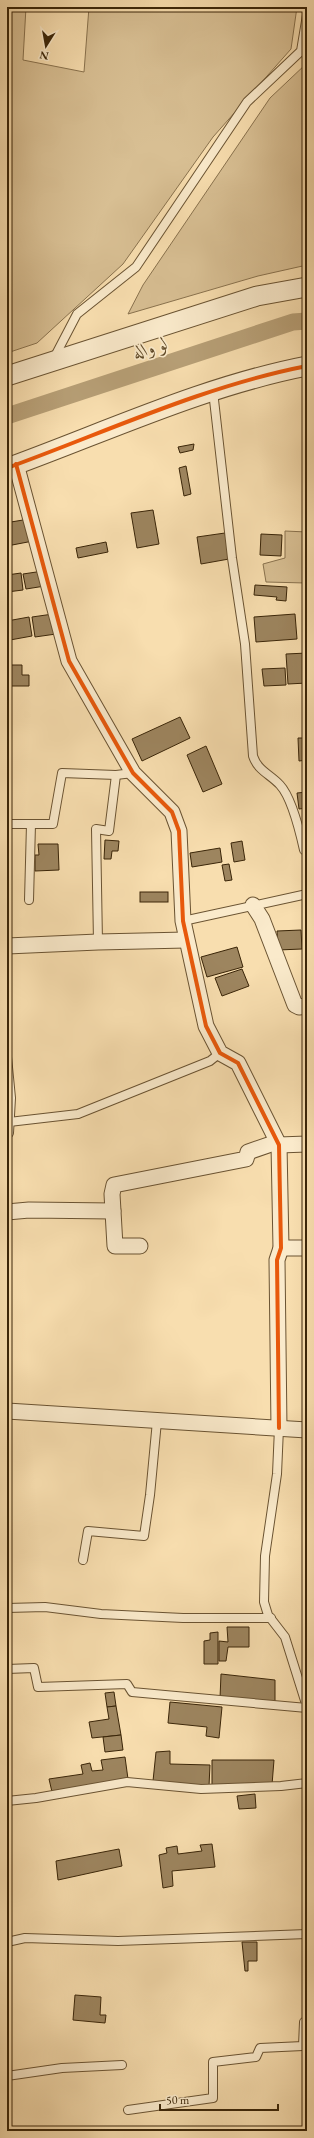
<svg xmlns="http://www.w3.org/2000/svg" width="314" height="2138" font-family="'EB Garamond',Amiri,serif">
  <rect width="100%" height="100%" fill="#f8deaf"/>
  <filter id="stains"><feTurbulence type="fractalNoise" baseFrequency=".005" numOctaves="4"/><feColorMatrix values="0 0 0 0 .2 0 0 0 0 .09 0 0 0 0 .02 0 0 0 .5 -.17"/></filter>
  <radialGradient id="worn" r=".72"><stop offset=".6" stop-color="#630" stop-opacity="0"/><stop offset="1" stop-color="#630" stop-opacity=".3"/></radialGradient>
  <!-- green -->
  <g fill="#d8bf93" stroke="#89724e">
    <polygon points="7,7 26,7 23,60 84,72 89,7 297,7 291,49 213,137 123,264 37,343 7,353"/>
    <polygon points="307,63 307,265 258,276 128,314 143,285 270,98"/>
    <polygon points="285,531 307,532 306,583 266,582 263,564 285,558"/>
  </g>
  <g fill="none" stroke-linecap="round" stroke-linejoin="round">
    <!-- canal -->
    <polyline stroke="#b79f76" stroke-width="17" points="7,416 293,322 307,321"/>
  </g>
  <!-- building -->
  <g fill="#9d855f" stroke="#3a2508">
    <polygon points="194,444 193,450 180,453 178,447"/>
    <polygon points="186,466 191,494 184,496 179,468"/>
    <polygon points="9,510 11,522 29,519 33,541 7,546 7,511"/>
    <polygon points="153,510 159,544 137,548 131,513"/>
    <polygon points="225,533 229,559 201,564 197,537"/>
    <polygon points="261,534 282,535 281,556 260,555"/>
    <polygon points="106,542 108,552 78,558 76,548"/>
    <polygon points="43,571 45,586 26,589 23,574"/>
    <polygon points="21,573 23,590 7,592 7,575"/>
    <polygon points="255,585 287,587 286,601 276,600 277,597 254,595"/>
    <polygon points="53,614 56,634 35,637 32,617"/>
    <polygon points="295,614 297,639 256,642 254,617"/>
    <polygon points="29,617 32,636 10,640 7,621"/>
    <polygon points="307,653 307,683 288,684 286,654"/>
    <polygon points="7,665 22,665 22,675 29,675 29,686 7,686"/>
    <polygon points="285,668 286,685 264,686 262,669"/>
    <polygon points="180,717 190,738 142,761 132,739"/>
    <polygon points="298,738 307,738 307,760 299,761"/>
    <polygon points="206,746 222,784 203,792 187,755"/>
    <polygon points="307,792 307,808 299,809 297,793"/>
    <polygon points="105,840 119,841 118,851 112,851 111,859 104,859"/>
    <polygon points="242,841 245,860 234,862 231,843"/>
    <polygon points="38,844 58,844 59,870 35,871 35,855 39,855"/>
    <polygon points="220,848 222,862 192,867 190,853"/>
    <polygon points="229,864 232,880 225,881 222,865"/>
    <rect x="140" y="892" width="28" height="10"/>
    <polygon points="301,930 302,949 278,950 277,931"/>
    <polygon points="237,947 243,967 207,977 201,957"/>
    <polygon points="242,969 249,986 222,996 215,978"/>
    <polygon points="227,1627 249,1627 249,1647 228,1647 226,1661 219,1661 219,1641 228,1642"/>
    <polygon points="218,1632 218,1664 204,1664 204,1641 210,1640 210,1633"/>
    <polygon points="221,1674 275,1680 275,1703 220,1698"/>
    <polygon points="114,1692 116,1706 107,1707 105,1693"/>
    <polygon points="170,1702 222,1707 219,1738 206,1736 207,1727 168,1723"/>
    <polygon points="116,1706 121,1735 92,1738 89,1722 109,1719 107,1707"/>
    <polygon points="121,1735 123,1750 105,1752 103,1737"/>
    <polygon points="170,1751 170,1764 210,1765 209,1786 153,1781 156,1752"/>
    <polygon points="125,1757 128,1779 52,1792 49,1779 83,1774 81,1765 90,1763 92,1771 103,1770 101,1760"/>
    <polygon points="212,1760 274,1760 272,1785 212,1786"/>
    <polygon points="255,1794 256,1808 239,1809 237,1796"/>
    <polygon points="212,1844 215,1867 172,1871 173,1886 163,1888 159,1855 167,1853 166,1848 177,1846 178,1854 202,1851 200,1845"/>
    <polygon points="119,1849 122,1866 58,1880 56,1861"/>
    <polygon points="242,1942 257,1942 257,1961 248,1961 248,1971 245,1971"/>
    <polygon points="75,1995 101,1997 100,2015 106,2015 105,2023 73,2020"/>
  </g>
  <g fill="none" stroke-linecap="round" stroke-linejoin="round">
    <defs>
      <g id="service">
        <polyline points="54,358 77,314 136,267 247,102 301,51 307,15"/>
        <path d="M213,391L232,558L245,644L253,756C258,771 270,774 280,785C292,798 300,832 304,850"/>
        <polyline points="7,824 53,824 62,773 116,775 133,773"/>
        <polyline points="29,900 31,824"/>
        <polyline points="183,921 307,894"/>
        <polyline points="98,942 96,829 109,831 116,775"/>
        <polyline points="7,1057 11,1098 9,1133 7,1133"/>
        <polyline points="9,1122 78,1114 210,1061 220,1053"/>
        <polyline points="279,1428 277,1474 265,1556 264,1602 268,1615 285,1637 307,1707"/>
        <polyline points="83,1560 88,1531 144,1536 150,1495 157,1421"/>
        <polyline points="7,1608 45,1607 101,1614 183,1618 271,1618"/>
        <polyline points="7,1669 34,1668 38,1687 127,1684 132,1692 307,1708"/>
        <polyline points="7,1801 36,1798 127,1782 201,1789 281,1786 307,1783"/>
        <polyline points="7,1942 25,1938 118,1941 307,1934"/>
        <polyline points="7,2076 62,2068 122,2065"/>
        <polyline points="128,2110 213,2098 213,2062 256,2057 260,2048 303,2046 304,2022 307,2022"/>
      </g>
      <g id="minor">
        <polyline points="16,464 69,661 133,773 172,812 179,831 183,921 206,1026 220,1053 238,1063 279,1145 281,1248 277,1260 279,1428"/>
        <polyline points="253,905 262,919 295,1005 299,1007 307,1006"/>
        <polyline points="7,946 98,942 186,940"/>
        <polyline points="279,1145 307,1144"/>
        <polyline points="7,1212 29,1210 113,1211"/>
        <polyline points="140,1246 115,1246 112,1194 114,1185 246,1159 248,1152 277,1142"/>
        <polyline points="281,1248 307,1248"/>
        <polyline points="7,1411 307,1430"/>
      </g>
      <g id="tertiary">
        <polyline points="7,376 257,296 307,287"/>
        <path d="M7,468C106,432 204,386 307,366"/>
      </g>
    </defs>
    <!-- service casing -->
    <use href="#service" stroke="#6a5332" stroke-width="10"/>
    <!-- minor casing -->
    <use href="#minor" stroke="#6a5332" stroke-width="17"/>
    <!-- tertiary casing -->
    <use href="#tertiary" stroke="#6a5332" stroke-width="21"/>
    <!-- service -->
    <use href="#service" stroke="#faeacb" stroke-width="8"/>
    <!-- minor -->
    <use href="#minor" stroke="#faeacb" stroke-width="15"/>
    <!-- tertiary -->
    <use href="#tertiary" stroke="#faeacb" stroke-width="19"/>
    <defs>
      <g id="cycleway">
        <polyline points="16,464 69,661 133,773 172,812 179,831 183,921 206,1026 220,1053 238,1063 279,1145 281,1248 277,1260 279,1428"/>
        <path d="M7,468C106,432 204,386 307,366"/>
      </g>
    </defs>
    <!-- cycleway casing -->
    <use href="#cycleway" stroke="#faeacb" stroke-width="6"/>
    <!-- cycleway -->
    <use href="#cycleway" stroke="#e8590c" stroke-width="4"/>
  </g>
  <g text-anchor="middle" stroke-width="3.5" stroke-linejoin="round" paint-order="stroke">
    <!-- water labels -->
    <g font-size="19" font-style="italic" fill="#604a29" stroke="#faeacb">
      <text transform="translate(150 347) rotate(-18)" y="7">لو واله</text>
    </g>
  </g>
  <!-- margin -->
  <rect width="314" height="2138" fill="none" stroke="#f8deaf" stroke-width="24"/>
  <rect x="8" y="8" width="298" height="2122" fill="none" stroke="#3a2508" stroke-width="2"/>
  <rect x="12" y="12" width="290" height="2114" fill="none" stroke="#3a2508"/>
  <!-- north arrow -->
  <g transform="translate(46 46) rotate(191)" stroke="#faeacb" stroke-width="3" paint-order="stroke">
  <path d="M0-3L7 15L0 10L-7 15Z" fill="#3a2508"/>
  <text y="-6" font-size="11" font-weight="bold" text-anchor="middle" fill="#3a2508">N</text>
  </g>
  <!-- scale -->
  <path d="M160 2104v6h118v-6" fill="none" stroke="#3a2508" stroke-width="2"/>
  <text x="166" y="2104" font-size="12" fill="#3a2508" stroke="#faeacb" stroke-width="3" paint-order="stroke">50 m</text>
  <rect width="100%" height="100%" filter="url(#stains)"/>
  <rect width="100%" height="100%" fill="url(#worn)"/>
</svg>
